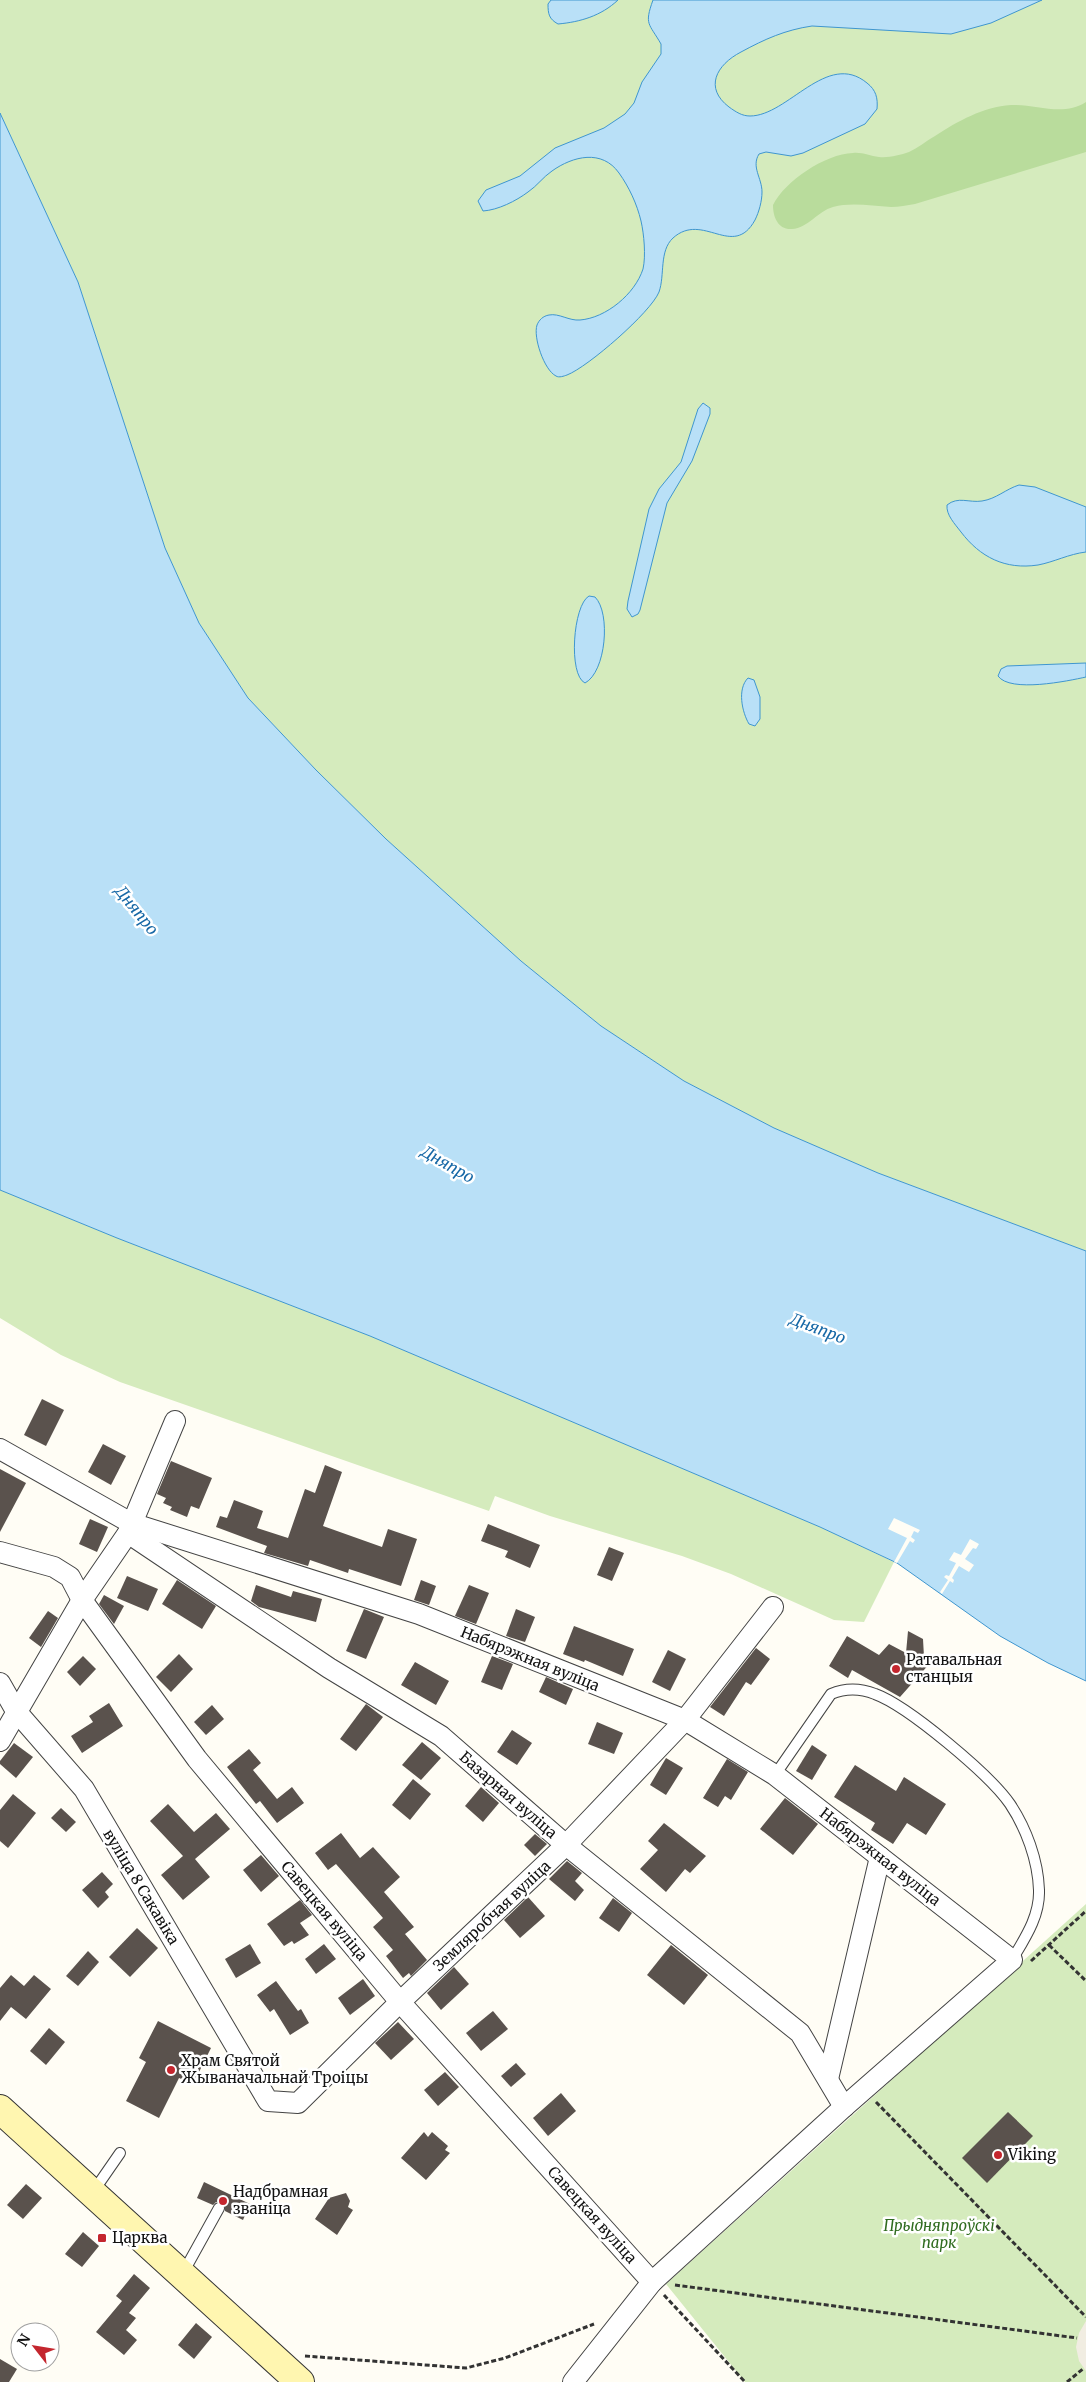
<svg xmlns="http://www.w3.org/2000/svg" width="1086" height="2382" font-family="Merriweather,serif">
  <rect width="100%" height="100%" fill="#fffdf5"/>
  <!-- green -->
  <g fill="#d5ebbd">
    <polygon points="0,0 1086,0 1086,1251 878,1173 774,1128 684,1081 601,1026 521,961 386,839 316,770 248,698 199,623 165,548 78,282 0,113"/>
    <polygon points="0,1190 117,1238 370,1336 820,1527 894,1562 864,1622 834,1620 731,1574 682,1556 550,1516 495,1496 489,1511 120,1382 61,1355 0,1318"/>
    <polygon points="1086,1904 1086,2382 745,2382 666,2284"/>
  </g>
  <!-- forest -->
  <path fill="#b9dc9c" d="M1086,102V152L915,204C907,205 899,207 891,207C872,206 851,202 833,207C818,211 808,228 792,229C778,230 773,217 773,205C785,181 825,154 853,153C862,152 870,156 879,157C889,158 900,155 909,152C918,148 926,141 935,136C958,121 983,107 1011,105C1036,104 1063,117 1086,102Z"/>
  <!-- plaza -->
  <polygon fill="#f1ede2" points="1086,2321 1086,2371 1079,2361 1076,2347 1079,2333"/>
  <!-- water -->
  <g fill="#b9e0f7" stroke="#3f96cf">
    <path d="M551,0H618C601,16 580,22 558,24C549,19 548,14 548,4Z"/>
    <path d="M653,0H1042L991,23L951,34L812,26C785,30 765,39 741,52C716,65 704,88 729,107C736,112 742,116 750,116C788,116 827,50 867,83C876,90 878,98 877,109L865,124L803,153L791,156L766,152L759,154C751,167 762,178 762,192C762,201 759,212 755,220C733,260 703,211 673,238C659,251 665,275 659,292C651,312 588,367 567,375C564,376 559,378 556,376C544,370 533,337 537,325C539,320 543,316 549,315C559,313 569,321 580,320C606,318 635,294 643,269C646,256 644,234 641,221C637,204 629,187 619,173C602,149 573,156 552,171C543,177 537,186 528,192C516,201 498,210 483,211L478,201L486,190L520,176L555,148L604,128L625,114L634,103L642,82L661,54V44C649,23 644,25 653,0Z"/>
    <polygon points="0,113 78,282 165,548 199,623 248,698 316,770 386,839 521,961 601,1026 684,1081 774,1128 878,1173 1086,1251 1086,1681 1048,1663 1000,1636 897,1563 820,1527 370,1336 117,1238 0,1190"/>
    <polygon points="703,403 710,408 710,414 692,461 667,503 640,610 638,614 632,617 627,609 628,601 649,509 659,489 681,462 698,409"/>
    <path d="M1019,485L1035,487L1086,507V552C1069,554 1054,562 1038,565C1005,570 980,557 961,532C955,524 946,515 947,505C958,496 969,503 982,501C996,499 1006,489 1019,485Z"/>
    <path d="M589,596L595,597C611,613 606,672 585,683C568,675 573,605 589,596Z"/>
    <path d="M1086,663V677C1068,681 1010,693 998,676L1001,669L1007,666Z"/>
    <path d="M748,678L754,680L760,697V719L755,726L749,724C742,712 737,689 748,678Z"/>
  </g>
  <!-- pier -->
  <g fill="#fffdf5">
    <polygon points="894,1518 920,1530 918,1533 914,1531 911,1537 915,1540 913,1543 910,1541 897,1563 894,1562 907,1538 888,1529"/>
    <polygon points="970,1539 979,1544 976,1549 973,1548 965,1559 974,1565 969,1572 959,1566 952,1578 954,1580 953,1583 950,1581 942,1594 940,1592 948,1580 944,1577 946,1575 949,1576 956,1563 949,1560 954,1552 961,1555"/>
  </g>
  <!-- building -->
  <g fill="#5a524d">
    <polygon points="42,1399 64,1410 46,1446 24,1435"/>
    <polygon points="103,1444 126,1456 111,1485 88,1472"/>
    <polygon points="171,1461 212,1478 199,1509 191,1506 187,1517 170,1510 172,1507 163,1503 166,1498 157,1494"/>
    <polygon points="325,1465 342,1472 323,1526 382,1547 388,1529 417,1539 401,1586 349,1569 348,1573 310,1560 308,1566 264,1553 267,1546 216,1527 220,1516 227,1518 234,1500 263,1511 257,1528 288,1538 305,1489 315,1493"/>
    <polygon points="0,1469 26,1483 0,1532"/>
    <polygon points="90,1519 108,1527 97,1552 79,1544"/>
    <polygon points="488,1524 540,1545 530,1568 505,1557 508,1551 481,1541"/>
    <polygon points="609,1547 624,1553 612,1581 597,1575"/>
    <polygon points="127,1576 158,1589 148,1611 117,1598"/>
    <polygon points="177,1580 216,1606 202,1629 162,1604"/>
    <polygon points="421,1580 436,1586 429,1605 414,1600"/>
    <polygon points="256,1585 291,1597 293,1591 322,1599 316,1622 259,1607 251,1601"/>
    <polygon points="469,1585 489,1593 476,1624 455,1616"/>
    <polygon points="104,1595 124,1606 114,1624 99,1604"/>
    <polygon points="364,1609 384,1617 366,1659 346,1651"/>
    <polygon points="516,1609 535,1617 525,1642 506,1636"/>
    <polygon points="48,1611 58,1618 41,1647 29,1638"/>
    <polygon points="574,1626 634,1649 623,1676 585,1660 584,1662 563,1654"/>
    <polygon points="908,1631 923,1639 924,1657 931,1662 900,1697 852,1670 848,1678 829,1666 847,1636 879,1655 889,1644 906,1653"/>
    <polygon points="756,1648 770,1659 751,1685 746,1682 724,1716 710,1707"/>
    <polygon points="668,1650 686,1659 670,1691 652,1682"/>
    <polygon points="179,1654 193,1669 171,1692 156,1677"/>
    <polygon points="83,1656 96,1669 80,1686 67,1672"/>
    <polygon points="492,1656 513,1664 502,1690 481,1682"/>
    <polygon points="415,1662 449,1681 436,1705 401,1685"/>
    <polygon points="546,1677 573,1689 566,1705 539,1692"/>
    <polygon points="109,1703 123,1726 82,1753 71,1736 93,1722 89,1716"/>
    <polygon points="366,1704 383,1717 356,1751 340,1739"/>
    <polygon points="212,1705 224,1719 206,1735 194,1722"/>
    <polygon points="597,1722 623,1733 614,1754 588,1744"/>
    <polygon points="512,1730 532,1743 517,1765 497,1752"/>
    <polygon points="422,1742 441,1758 421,1780 402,1765"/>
    <polygon points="14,1743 33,1757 16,1778 0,1764 0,1761"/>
    <polygon points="812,1745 827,1755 812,1780 796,1771"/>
    <polygon points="249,1749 261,1763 253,1770 277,1799 292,1787 304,1803 277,1823 260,1801 256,1804 227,1767"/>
    <polygon points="666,1758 683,1768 666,1795 650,1785"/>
    <polygon points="727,1759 748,1772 731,1800 725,1796 718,1807 703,1798"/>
    <polygon points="855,1765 896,1791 904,1777 946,1804 926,1835 907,1823 893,1844 871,1830 875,1823 834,1797"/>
    <polygon points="413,1779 431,1794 410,1820 392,1805"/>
    <polygon points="481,1787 499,1803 483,1822 465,1806"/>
    <polygon points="13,1794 36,1813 8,1848 0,1841 0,1810"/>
    <polygon points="785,1798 818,1824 793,1855 760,1829"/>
    <polygon points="168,1804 194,1832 216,1813 230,1829 195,1859 210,1877 183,1900 161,1875 183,1856 150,1821"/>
    <polygon points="61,1808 76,1822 66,1832 51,1818"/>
    <polygon points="664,1823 706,1856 690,1873 685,1869 666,1892 640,1869 658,1850 648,1841"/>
    <polygon points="341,1833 360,1858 373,1847 400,1877 384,1892 414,1927 405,1934 427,1960 411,1976 409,1973 403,1978 386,1956 393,1950 373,1927 383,1918 336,1864 328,1870 315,1853"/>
    <polygon points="535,1834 547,1844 535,1856 524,1845"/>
    <polygon points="261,1855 279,1876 261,1892 243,1870"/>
    <polygon points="567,1861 582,1873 575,1881 584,1890 575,1901 549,1879"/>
    <polygon points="102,1872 113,1884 105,1892 109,1897 98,1908 82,1890"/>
    <polygon points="528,1897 545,1916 520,1938 504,1920"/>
    <polygon points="613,1898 632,1913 619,1932 599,1918"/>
    <polygon points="300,1900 312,1915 300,1923 309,1935 294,1944 292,1941 284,1946 267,1924"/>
    <polygon points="137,1928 158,1948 130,1977 109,1957"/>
    <polygon points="250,1944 261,1963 236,1978 225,1959"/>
    <polygon points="324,1944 336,1959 316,1974 305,1959"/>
    <polygon points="671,1945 708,1975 684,2005 647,1975"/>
    <polygon points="88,1951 99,1962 78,1986 66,1976"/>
    <polygon points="454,1967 469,1984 441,2010 427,1993"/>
    <polygon points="11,1975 24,1986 34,1975 51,1989 26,2019 11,2007 0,2021 0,1988"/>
    <polygon points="363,1979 375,1996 350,2015 338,1998"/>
    <polygon points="276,1981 298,2011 301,2009 309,2023 290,2035 274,2009 270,2012 257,1995"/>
    <polygon points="493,2011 508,2029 481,2051 466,2033"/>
    <polygon points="158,2021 211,2048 193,2084 179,2078 159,2118 126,2101 146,2062 139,2058"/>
    <polygon points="398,2022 414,2039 391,2060 375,2043"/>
    <polygon points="49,2028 65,2042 46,2065 30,2051"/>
    <polygon points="516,2063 526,2074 511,2087 501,2076"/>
    <polygon points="445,2072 459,2087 438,2106 424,2090"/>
    <polygon points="561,2093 576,2111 548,2136 533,2118"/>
    <polygon points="1008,2112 1033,2136 987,2183 962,2158"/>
    <polygon points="424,2132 428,2137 432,2132 448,2146 445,2150 450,2153 426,2180 401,2158"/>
    <polygon points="204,2182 250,2204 243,2220 225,2211 225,2205 222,2202 216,2202 213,2205 197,2198"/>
    <polygon points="26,2184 42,2198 23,2219 7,2205"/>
    <polygon points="346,2193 350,2201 348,2207 353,2210 337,2235 315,2219 329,2198"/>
    <polygon points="83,2232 99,2246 82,2267 65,2254"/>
    <polygon points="134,2274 150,2288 129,2313 136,2318 126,2330 137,2340 124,2355 96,2332 122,2301 116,2296"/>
    <polygon points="196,2323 212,2337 194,2359 178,2345"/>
    <polygon points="0,2359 17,2369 9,2382 0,2382"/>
  </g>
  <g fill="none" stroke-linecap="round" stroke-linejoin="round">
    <defs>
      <g id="lane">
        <path d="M775,1775L831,1694C845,1688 860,1688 875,1694C908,1706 990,1775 1010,1804C1026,1828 1038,1860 1039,1890C1040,1916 1025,1938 1012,1960"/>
        <polyline points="93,2192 120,2153"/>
        <polyline points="183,2273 219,2208"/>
      </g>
      <g id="street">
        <polyline points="0,1449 131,1523 419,1614 685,1720 775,1775 1012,1960 844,2107 652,2282 573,2382"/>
        <polyline points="128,1533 329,1668 441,1736 566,1845 800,2033 844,2107"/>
        <polyline points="0,1552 54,1567 70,1577 82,1600 197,1759 400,2002 652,2282"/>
        <polyline points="0,1683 16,1711 84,1789 268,2101 298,2103 400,2002 566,1845 685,1720 773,1607"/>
        <polyline points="0,1741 82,1600 128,1533 175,1421"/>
        <polyline points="828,2079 880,1857"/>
      </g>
      <polyline id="secondary" points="0,2109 300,2382"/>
    </defs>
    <!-- lane casing -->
    <use href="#lane" stroke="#444" stroke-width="12"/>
    <!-- street casing -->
    <use href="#street" stroke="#444" stroke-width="22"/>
    <!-- secondary casing -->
    <use href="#secondary" stroke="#333" stroke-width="30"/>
    <!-- path -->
    <g stroke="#333" stroke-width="3" stroke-dasharray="5 2.5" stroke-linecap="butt">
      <polyline points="1049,1945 1086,1981"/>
      <polyline points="1031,1961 1086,1911"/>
      <polyline points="876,2102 1086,2317"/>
      <polyline points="675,2285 1077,2338"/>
      <polyline points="664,2295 745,2382"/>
      <polyline points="305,2356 466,2368 505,2358 594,2324"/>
      <polyline points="1067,2382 1084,2368"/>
    </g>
    <!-- lane -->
    <use href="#lane" stroke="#fff" stroke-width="10"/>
    <!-- street -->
    <use href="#street" stroke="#fff" stroke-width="20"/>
    <!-- secondary -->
    <use href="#secondary" stroke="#fff6b0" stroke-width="28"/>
  </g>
  <!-- markers -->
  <g fill="#c4262e" stroke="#fff" stroke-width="2">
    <circle cx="896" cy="1669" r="5"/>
    <circle cx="171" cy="2070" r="5"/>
    <circle cx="998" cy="2155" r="5"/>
    <circle cx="223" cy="2201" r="5"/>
    <rect x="97" y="2233" width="10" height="10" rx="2.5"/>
  </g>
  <g text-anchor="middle" stroke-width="5" stroke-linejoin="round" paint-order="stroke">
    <!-- street labels -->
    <g font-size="15" fill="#111" stroke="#fff">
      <text transform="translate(530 1659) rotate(22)" y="5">Набярэжная вуліца</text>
      <text transform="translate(508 1795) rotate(41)" y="5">Базарная вуліца</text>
      <text transform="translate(880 1857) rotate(38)" y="5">Набярэжная вуліца</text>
      <text transform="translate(141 1887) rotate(59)" y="5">вуліца 8 Сакавіка</text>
      <text transform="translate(324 1911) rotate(50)" y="5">Савецкая вуліца</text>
      <text transform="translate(492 1916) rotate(-43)" y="5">Земляробчая вуліца</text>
      <text transform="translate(592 2215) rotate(48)" y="5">Савецкая вуліца</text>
    </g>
    <!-- poi labels -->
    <g font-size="15" fill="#111" stroke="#fff" text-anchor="start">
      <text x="906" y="1665">Ратавальная<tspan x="906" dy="17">станцыя</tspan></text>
      <text x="181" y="2066">Храм Святой<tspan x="181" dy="17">Жываначальнай Троіцы</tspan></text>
      <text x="1008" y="2160">Viking</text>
      <text x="233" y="2197">Надбрамная<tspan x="233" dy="17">званіца</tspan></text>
      <text x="112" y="2243">Царква</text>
    </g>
    <!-- park labels -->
    <g font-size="15" font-style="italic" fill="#2f6b1f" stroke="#fff">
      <text x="939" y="2231">Прыдняпроўскі<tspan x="939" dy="17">парк</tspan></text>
    </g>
    <!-- water labels -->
    <g font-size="16" font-style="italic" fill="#1768a6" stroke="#fff">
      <text transform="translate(137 910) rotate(51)" y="6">Дняпро</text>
      <text transform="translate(448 1164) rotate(30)" y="6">Дняпро</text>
      <text transform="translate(818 1328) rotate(21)" y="6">Дняпро</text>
    </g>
  </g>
  <!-- north arrow -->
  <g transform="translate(35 2347) rotate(301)"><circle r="24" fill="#ffffff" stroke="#a0a0a0"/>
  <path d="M0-4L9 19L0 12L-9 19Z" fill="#c4262e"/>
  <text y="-8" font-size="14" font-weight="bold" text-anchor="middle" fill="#111111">N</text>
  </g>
</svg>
